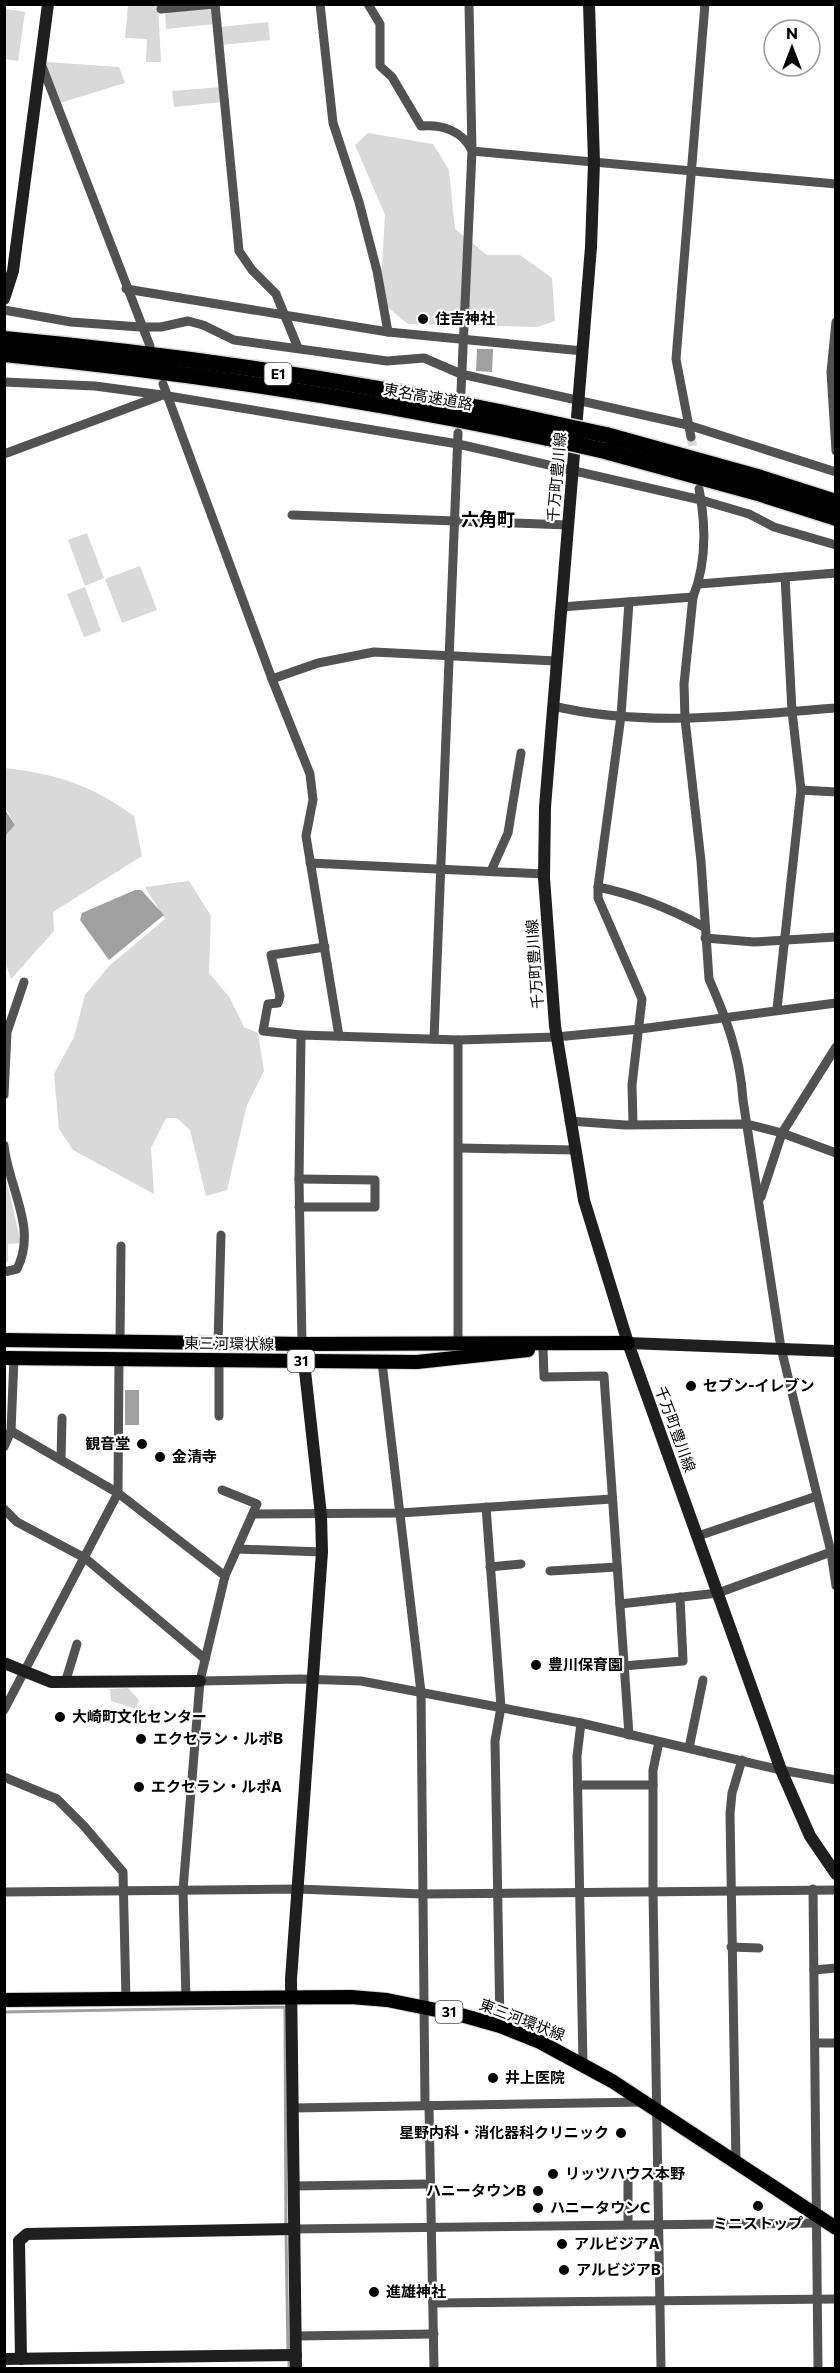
<svg xmlns="http://www.w3.org/2000/svg" width="840" height="2373" font-family="Commissioner,'Noto Sans JP',sans-serif">
  <rect width="100%" height="100%" fill="#fff"/>
  <!-- green -->
  <g fill="#d9d9d9">
    <polygon points="128,5 158,5 161,62 146,62 147,39 125,38"/>
    <polygon points="213,7 215,24 166,29 165,12"/>
    <polygon points="6,9 25,12 18,61 5,59"/>
    <polygon points="268,22 270,40 221,45 220,27"/>
    <polygon points="47,62 119,67 125,83 60,103 45,64"/>
    <polygon points="221,87 223,102 174,107 172,91"/>
    <polygon points="368,133 433,144 449,170 455,229 487,255 520,255 552,278 555,321 537,327 408,324 380,301 385,215 355,145"/>
    <polygon points="87,533 104,578 85,586 68,540"/>
    <polygon points="140,566 157,610 122,623 105,579"/>
    <polygon points="85,587 101,631 84,637 67,594"/>
    <path d="M5,768C57,774 91,785 134,816L142,856L53,912L54,931L11,979L4,959V837L15,825L5,807Z"/>
    <polygon points="189,881 211,916 209,973 230,998 244,1027 258,1033 264,1071 247,1105 227,1190 206,1196 190,1130 177,1118 166,1118 151,1148 154,1194 73,1150 59,1129 54,1074 74,1037 85,995 109,966 165,919 145,887"/>
    <polygon points="4,1170 21,1243 8,1244 8,1262 5,1262"/>
    <polygon points="128,1688 139,1700 136,1709 111,1701 110,1689"/>
  </g>
  <!-- water -->
  <g fill="#a0a0a0">
    <polygon points="477,349 493,349 492,372 476,371"/>
    <polygon points="4,808 15,825 5,836 4,836"/>
    <polygon points="135,890 141,890 164,915 109,960 80,920 82,913"/>
    <rect x="125" y="1390" width="14" height="35"/>
  </g>
  <g fill="none" stroke-linecap="round" stroke-linejoin="round">
    <!-- stream -->
    <g stroke="#a0a0a0" stroke-width="3">
      <polyline points="4,2012 285,2007 286,2226"/>
      <polyline points="286,2232 288,2352"/>
      <polyline points="289,2358 289,2368"/>
    </g>
    <!-- street-tunnel -->
    <polyline stroke="#d9d9d9" stroke-width="9" stroke-dasharray="9 4.5" stroke-linecap="butt" points="691,437 695,461"/>
    <defs>
      <g id="primary">
        <polyline points="4,1340 302,1344 628,1343"/>
        <polyline points="4,1358 417,1362 528,1350"/>
        <polyline points="4,2000 351,1997 387,2000 461,2015 500,2026 540,2042 612,2081 836,2228"/>
      </g>
      <g id="highway">
        <path d="M4,339C187,356 371,383 550,423"/>
        <path d="M4,354C187,372 370,399 548,438"/>
        <polyline points="606,435 761,478 836,502"/>
        <polyline points="605,451 758,493 836,518"/>
      </g>
    </defs>
    <!-- primary casing -->
    <use href="#primary" stroke="#dbdbdb" stroke-width="16"/>
    <!-- highway casing -->
    <use href="#highway" stroke="#dbdbdb" stroke-width="19"/>
    <!-- street -->
    <g stroke="#525252" stroke-width="9">
      <polyline points="215,4 239,251 252,270 276,294 298,348"/>
      <polyline points="320,4 333,123 359,202 377,271 388,332"/>
      <path d="M368,4L380,24V66L392,77L421,126C442,124 463,131 472,151L836,184"/>
      <polyline points="161,9 214,4"/>
      <polyline points="42,66 150,346"/>
      <polyline points="126,289 388,332 583,351"/>
      <polyline points="4,310 71,322 140,327 161,327 188,321 203,325 234,340 387,361 424,358 461,374 688,425 836,472"/>
      <polyline points="836,322 831,372 836,451"/>
      <polyline points="4,382 95,386 162,395 458,444 701,500 749,514 774,527 836,545"/>
      <polyline points="163,384 272,679 310,774 313,800 306,836 339,1036"/>
      <polyline points="461,392 472,151 469,4"/>
      <polyline points="691,437 676,359 705,4"/>
      <polyline points="4,454 160,396"/>
      <path d="M699,489C706,525 707,562 693,597L684,684L685,719L701,861L709,979C727,1020 740,1055 743,1100L781,1348L831,1552L836,1586"/>
      <polyline points="292,515 568,525"/>
      <polyline points="699,584 836,573"/>
      <polyline points="629,602 621,716 598,887 598,898 642,999 632,1085 633,1124"/>
      <polyline points="561,607 693,597"/>
      <polyline points="272,679 318,663 374,652 556,661"/>
      <path d="M553,706C646,728 742,715 836,708"/>
      <polyline points="801,790 836,792"/>
      <polyline points="310,863 544,874"/>
      <polyline points="491,871 508,833 521,753"/>
      <path d="M598,887C637,895 669,908 704,927"/>
      <polyline points="705,938 754,942 836,937"/>
      <polyline points="777,1009 801,790 792,711 785,577"/>
      <polyline points="301,1035 263,1031 268,1004 278,1003 280,996 271,955 325,947"/>
      <polyline points="434,1039 458,433"/>
      <polyline points="458,1040 458,1343"/>
      <polyline points="4,1095 7,1032 24,982"/>
      <polyline points="569,1121 625,1125 747,1124 782,1133 836,1153"/>
      <path d="M4,1145C8,1187 38,1228 17,1269L4,1272"/>
      <polyline points="459,1148 575,1150"/>
      <polyline points="299,1179 375,1180 375,1207 299,1207"/>
      <polyline points="761,1197 782,1133 836,1047"/>
      <polyline points="120,1341 121,1246"/>
      <polyline points="218,1343 221,1235"/>
      <polyline points="302,1344 299,1179 301,1035 458,1040 556,1037 640,1029 836,1003"/>
      <polyline points="543,1348 544,1377 604,1376 629,1735"/>
      <polyline points="382,1362 421,1692 425,2105"/>
      <polyline points="219,1416 219,1360"/>
      <polyline points="11,1431 118,1493 225,1576"/>
      <polyline points="4,1447 11,1431 14,1358"/>
      <polyline points="61,1460 62,1418"/>
      <polyline points="486,1507 501,1707 495,1741 500,2026"/>
      <polyline points="4,1509 17,1522 85,1558 205,1659"/>
      <polyline points="253,1514 400,1513 612,1499"/>
      <polyline points="698,1536 817,1496"/>
      <polyline points="237,1549 322,1552"/>
      <polyline points="490,1567 521,1564"/>
      <polyline points="550,1571 617,1567"/>
      <polyline points="620,1604 718,1593 831,1552"/>
      <polyline points="623,1666 683,1661 680,1597"/>
      <polyline points="200,1681 300,1679 361,1681 581,1723 781,1770 836,1780"/>
      <polyline points="65,1683 77,1644"/>
      <polyline points="4,1710 118,1493 119,1359"/>
      <polyline points="581,1723 577,1756 583,2064"/>
      <polyline points="659,1742 653,1770 653,1892 661,2368"/>
      <polyline points="689,1748 703,1680"/>
      <polyline points="4,1777 57,1799 84,1826 123,1872 126,1999"/>
      <polyline points="578,1785 653,1785"/>
      <polyline points="813,1889 818,2368"/>
      <polyline points="4,1892 298,1889 422,1894 836,1890"/>
      <polyline points="731,1947 759,1948"/>
      <polyline points="814,1970 836,1968"/>
      <polyline points="186,1999 183,1890 200,1681 225,1576 257,1504 222,1490"/>
      <polyline points="816,2043 836,2043"/>
      <polyline points="429,2106 434,2368"/>
      <polyline points="293,2108 644,2102"/>
      <polyline points="736,2162 730,1814 732,1793 742,1760"/>
      <polyline points="628,2182 628,2224"/>
      <polyline points="293,2186 430,2184"/>
      <polyline points="293,2229 817,2223"/>
      <polyline points="433,2303 836,2299"/>
      <polyline points="296,2336 434,2334"/>
    </g>
    <!-- secondary -->
    <g stroke="#1f1f1f" stroke-width="12">
      <polyline points="589,4 594,162 591,247 545,807 544,878 555,1026 584,1200 628,1343 781,1770 810,1836 836,1874"/>
      <polyline points="4,299 13,271 48,4"/>
      <polyline points="628,1343 836,1351"/>
      <polyline points="4,1663 51,1682 200,1681"/>
      <polyline points="4,2359 296,2355"/>
      <polyline points="21,2359 19,2241 27,2234 293,2229"/>
      <polyline points="296,2368 291,1979 322,1552 321,1515 302,1344"/>
    </g>
    <!-- primary -->
    <use href="#primary" stroke="#000" stroke-width="14"/>
    <!-- highway -->
    <use href="#highway" stroke="#000" stroke-width="16"/>
    <defs>
      <g id="highway-bridge">
        <polyline points="550,423 606,435"/>
        <polyline points="548,438 605,451"/>
      </g>
    </defs>
    <!-- highway-bridge casing -->
    <use href="#highway-bridge" stroke="#dbdbdb" stroke-width="19" stroke-linecap="butt"/>
    <!-- highway-bridge -->
    <use href="#highway-bridge" stroke="#000" stroke-width="16"/>
  </g>
  <!-- markers -->
  <g fill="#000" stroke="#fff" stroke-width="2">
    <circle cx="423" cy="319" r="6"/>
    <circle cx="691" cy="1386" r="6"/>
    <circle cx="142" cy="1444" r="6"/>
    <circle cx="160" cy="1457" r="6"/>
    <circle cx="536" cy="1665" r="6"/>
    <circle cx="60" cy="1717" r="6"/>
    <circle cx="141" cy="1739" r="6"/>
    <circle cx="139" cy="1787" r="6"/>
    <circle cx="493" cy="2078" r="6"/>
    <circle cx="621" cy="2133" r="6"/>
    <circle cx="553" cy="2174" r="6"/>
    <circle cx="538" cy="2191" r="6"/>
    <circle cx="758" cy="2206" r="6"/>
    <circle cx="538" cy="2208" r="6"/>
    <circle cx="562" cy="2244" r="6"/>
    <circle cx="564" cy="2270" r="6"/>
    <circle cx="374" cy="2292" r="6"/>
  </g>
  <g text-anchor="middle" stroke-width="4.5" stroke-linejoin="round" paint-order="stroke">
    <!-- shield labels -->
    <g fill="#fff" stroke="#4c4c4c" stroke-width="1.5">
      <rect x="264.5" y="363" width="27" height="22" rx="4.5"/>
      <rect x="287.5" y="1350" width="27" height="22" rx="4.5"/>
      <rect x="435.5" y="2001" width="27" height="22" rx="4.5"/>
    </g>
    <g font-size="14" font-weight="bold" fill="#000">
      <text x="278" y="379">E1</text>
      <text x="301" y="1366">31</text>
      <text x="449" y="2017">31</text>
    </g>
    <!-- poi labels -->
    <g font-size="15" font-weight="bold" fill="#000" stroke="#fff" text-anchor="start">
      <text x="435" y="324">住吉神社</text>
      <text x="703" y="1391">セブン-イレブン</text>
      <text x="130" y="1449" text-anchor="end">観音堂</text>
      <text x="172" y="1462">金清寺</text>
      <text x="548" y="1670">豊川保育園</text>
      <text x="72" y="1722">大崎町文化センター</text>
      <text x="153" y="1744">エクセラン・ルポB</text>
      <text x="151" y="1792">エクセラン・ルポA</text>
      <text x="505" y="2083">井上医院</text>
      <text x="609" y="2138" text-anchor="end">星野内科・消化器科クリニック</text>
      <text x="565" y="2179">リッツハウス本野</text>
      <text x="526" y="2196" text-anchor="end">ハニータウンB</text>
      <text x="550" y="2213">ハニータウンC</text>
      <text x="758" y="2229" text-anchor="middle">ミニストップ</text>
      <text x="574" y="2249">アルビジアA</text>
      <text x="576" y="2275">アルビジアB</text>
      <text x="386" y="2297">進雄神社</text>
    </g>
    <!-- street labels -->
    <g font-size="15" fill="#000" stroke="#fff">
      <text transform="translate(428 397) rotate(10)" y="5">東名高速道路</text>
      <text transform="translate(557 477) rotate(-85)" y="5">千万町豊川線</text>
      <text transform="translate(535 964) rotate(-94)" y="5">千万町豊川線</text>
      <text transform="translate(229 1344) rotate(1)" y="5">東三河環状線</text>
      <text transform="translate(675 1429) rotate(70)" y="5">千万町豊川線</text>
      <text transform="translate(522 2020) rotate(21)" y="5">東三河環状線</text>
    </g>
    <!-- quarter labels -->
    <g font-size="18" font-weight="bold" fill="#000" stroke="#fff">
      <text x="488" y="526">六角町</text>
    </g>
  </g>
  <!-- border -->
  <rect width="840" height="2373" fill="none" stroke="#000000" stroke-width="12"/>
  <!-- north arrow -->
  <g transform="translate(792 48)"><circle r="28" fill="#ffffff" stroke="#999999" stroke-width="1.5"/>
  <path d="M0-4.5L10 22L0 15L-10 22Z" fill="#000000"/>
  <text y="-9" font-size="16" font-weight="bold" text-anchor="middle" fill="#000000">N</text>
  </g>
</svg>
